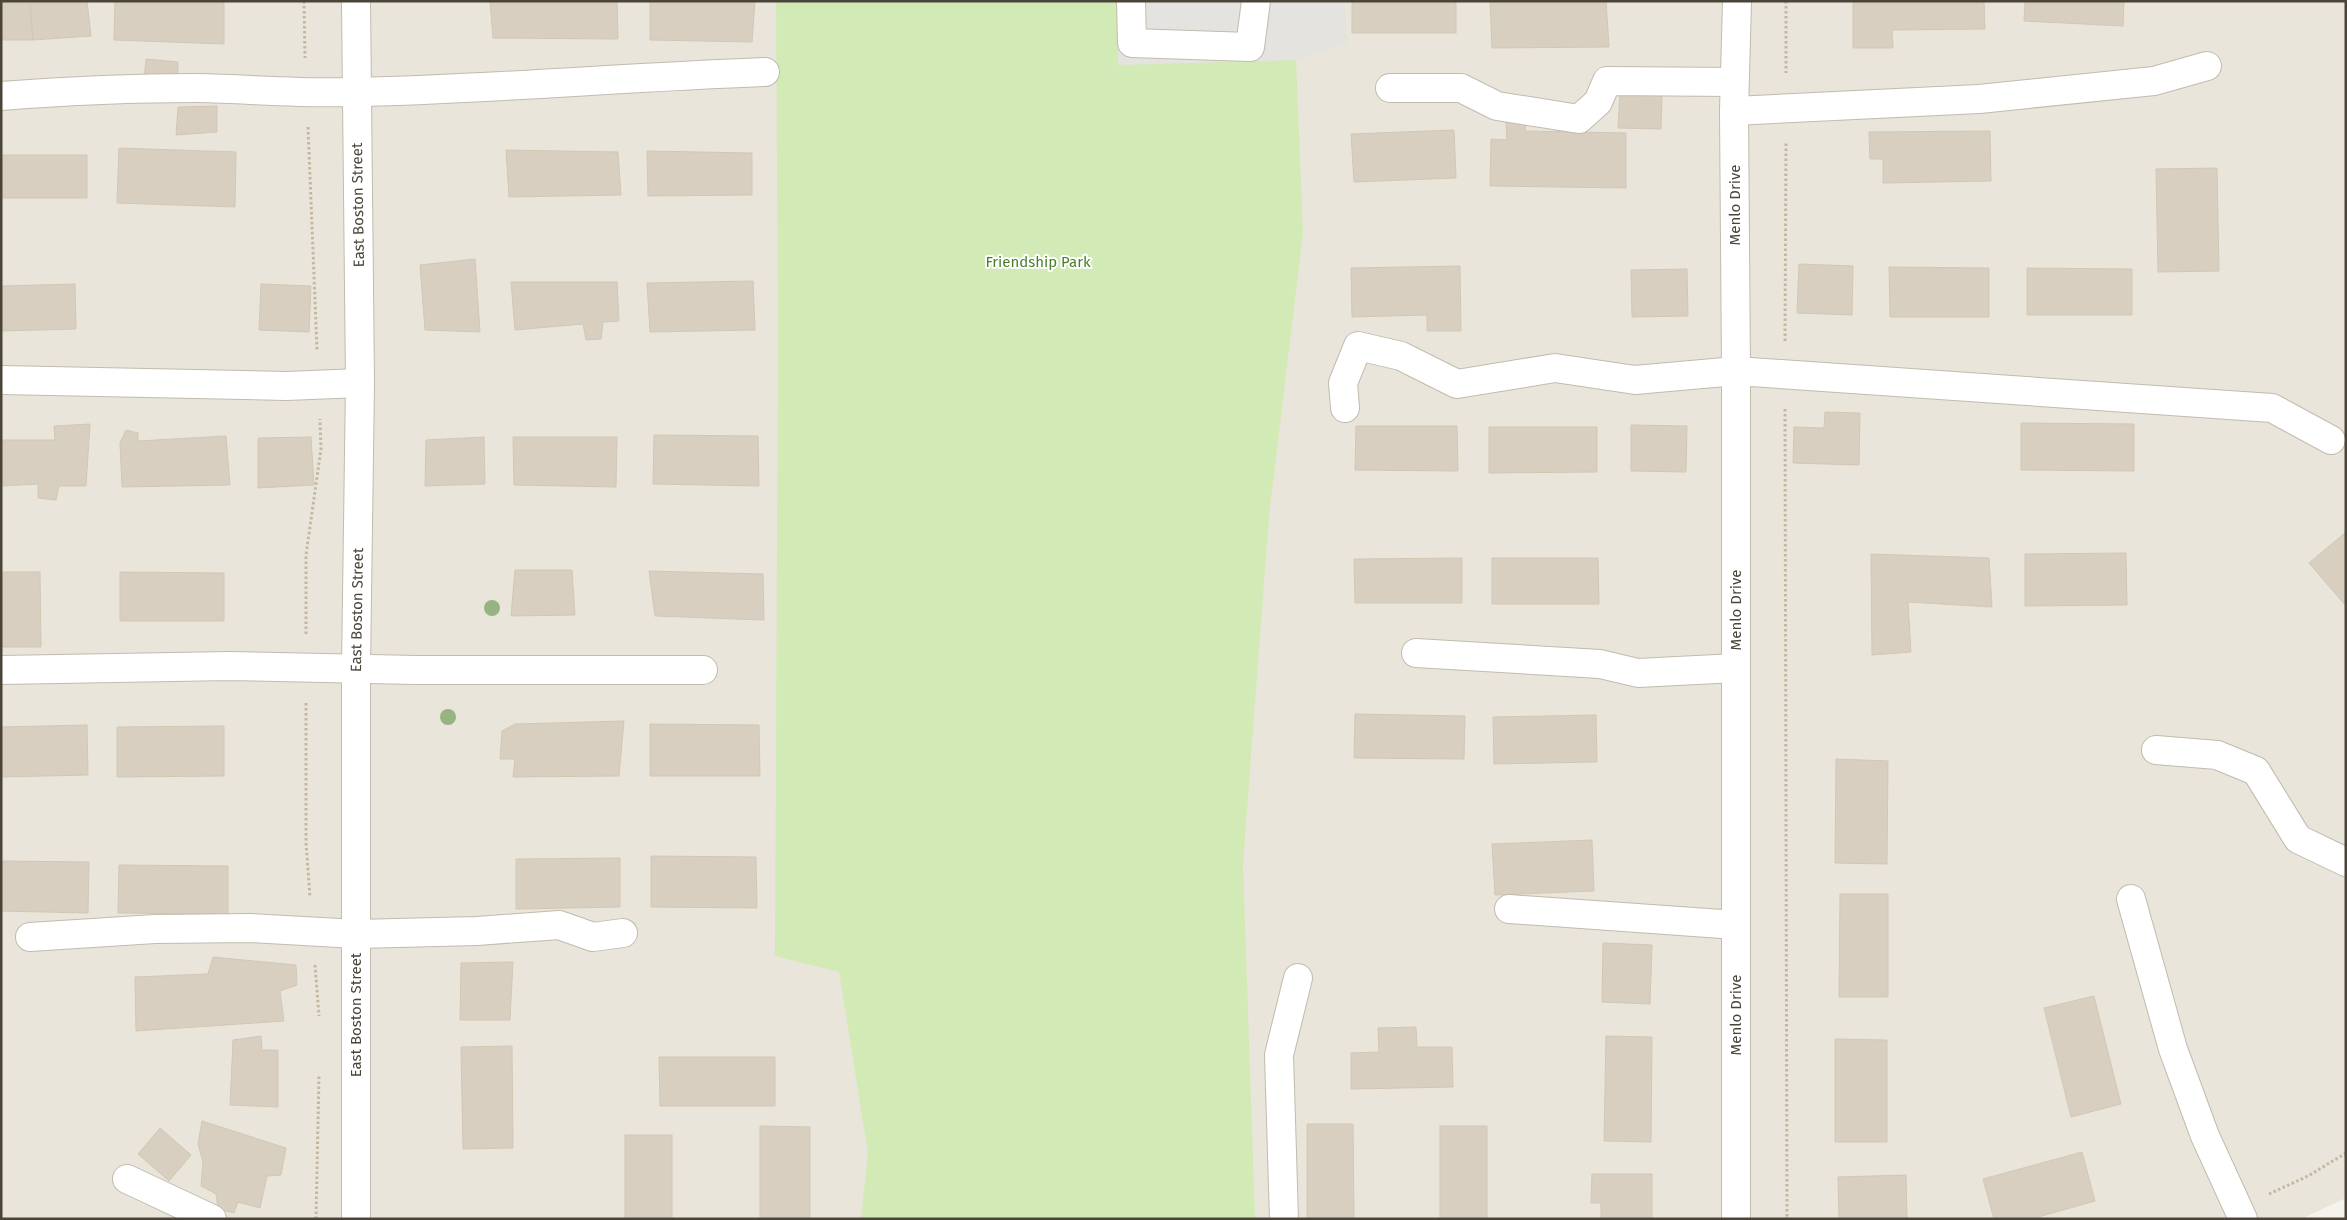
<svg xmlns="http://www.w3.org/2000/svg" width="2347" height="1220" font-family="'Fira Sans',sans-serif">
  <rect width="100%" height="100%" fill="#f6f3ec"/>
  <!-- residential -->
  <polygon fill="#eae5da" points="1,1 2346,1 2346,1198 2301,1219 1,1219"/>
  <!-- green -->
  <polygon fill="#d2eab5" points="776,1 1344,1 1347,43 1296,60 1303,233 1269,516 1243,864 1255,1219 861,1219 868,1153 839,972 775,956 778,333"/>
  <!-- parking -->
  <polygon fill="#e5e3e0" points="1119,1 1344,1 1347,43 1296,60 1118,65"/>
  <!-- building -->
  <g fill="#d8cfc1" stroke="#d3c7b4">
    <polygon points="1,1 30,1 33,40 1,40"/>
    <polygon points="30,1 87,1 91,36 33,40"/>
    <polygon points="115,1 224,1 224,44 114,40"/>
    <polygon points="490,1 617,1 618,39 493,38"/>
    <polygon points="650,1 755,1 752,42 650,40"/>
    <rect x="1352" y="1" width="104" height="32"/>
    <polygon points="1490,1 1606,1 1609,47 1492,48"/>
    <polygon points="1853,1 1984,1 1985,29 1892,30 1893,48 1853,48"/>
    <polygon points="2025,1 2124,1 2123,26 2024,21"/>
    <polygon points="146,59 178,62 178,80 144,81"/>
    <polygon points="1620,93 1662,95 1661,129 1618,128"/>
    <polygon points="217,106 217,132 176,135 178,107"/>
    <polygon points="1506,122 1526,122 1525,131 1626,133 1626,188 1490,186 1491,139 1507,140"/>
    <polygon points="1454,130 1456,178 1354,182 1351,134"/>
    <polygon points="1990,131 1991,181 1883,183 1883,159 1870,159 1869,132"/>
    <polygon points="119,148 236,152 235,207 117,203"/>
    <polygon points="506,150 618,152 621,195 509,197"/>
    <polygon points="647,151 752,153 752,195 648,196"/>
    <rect x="1" y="155" width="86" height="43"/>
    <polygon points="2217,168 2219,271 2158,272 2156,169"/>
    <polygon points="475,259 480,332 425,330 420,265"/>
    <polygon points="1799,264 1853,266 1852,315 1797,313"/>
    <polygon points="1460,266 1461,331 1427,331 1427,315 1352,317 1351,268"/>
    <polygon points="1889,267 1989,268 1989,317 1890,317"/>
    <polygon points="2027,268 2132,269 2132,315 2027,315"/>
    <polygon points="1687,269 1688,316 1632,317 1631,270"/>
    <polygon points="753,281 755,330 650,332 647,283"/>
    <polygon points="511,282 617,282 619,321 603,322 601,339 586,340 583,324 515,330"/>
    <polygon points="75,284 76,329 1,331 1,286"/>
    <polygon points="261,284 311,286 309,332 259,330"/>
    <polygon points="1825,412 1860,413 1859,465 1793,463 1794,427 1824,428"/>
    <polygon points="2021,423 2134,424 2134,471 2021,470"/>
    <polygon points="90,424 86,486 59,486 56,500 38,498 38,484 1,486 1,440 55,440 54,426"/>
    <polygon points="1631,425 1687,426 1686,472 1631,471"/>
    <polygon points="1356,426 1457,426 1458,471 1355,470"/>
    <polygon points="1489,427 1597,427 1597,472 1489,473"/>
    <polygon points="126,430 138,433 138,441 226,436 230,485 122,487 120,443"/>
    <polygon points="654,435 758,436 759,486 653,484"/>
    <polygon points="311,437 314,485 258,488 258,438"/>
    <polygon points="484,437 485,484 425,486 426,440"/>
    <polygon points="513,437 617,437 616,487 514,485"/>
    <polygon points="2346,532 2346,606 2309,563"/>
    <polygon points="2126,553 2127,605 2025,606 2025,554"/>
    <polygon points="1871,554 1989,558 1992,607 1908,602 1911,652 1872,655"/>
    <polygon points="1462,558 1462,603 1355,603 1354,559"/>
    <polygon points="1492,558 1598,558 1599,604 1492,604"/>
    <polygon points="515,570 572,570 575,615 511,616"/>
    <polygon points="649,571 763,574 764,620 655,616"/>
    <polygon points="1,572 40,572 41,647 1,647"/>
    <polygon points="120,572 224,573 224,621 120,621"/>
    <polygon points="1355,714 1465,716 1464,759 1354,758"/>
    <polygon points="1596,715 1597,762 1494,764 1493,717"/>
    <polygon points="624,721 619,776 513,777 515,759 500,759 502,731 515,724"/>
    <polygon points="650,724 759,725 760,776 650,776"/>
    <polygon points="87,725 88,775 1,777 1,727"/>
    <polygon points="224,726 224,776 117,777 117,727"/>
    <polygon points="1836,759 1888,761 1887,864 1835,863"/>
    <polygon points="1592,840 1594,891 1495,895 1492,844"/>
    <polygon points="651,856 756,857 757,908 651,907"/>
    <polygon points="620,858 620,907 516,909 516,859"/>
    <polygon points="1,861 89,862 88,913 1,911"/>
    <polygon points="119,865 228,866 228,914 118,913"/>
    <polygon points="1840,894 1888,894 1888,997 1839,997"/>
    <polygon points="1603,943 1652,945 1650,1004 1602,1002"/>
    <polygon points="213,957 296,965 297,985 280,991 284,1021 136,1031 135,977 208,974"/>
    <polygon points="513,962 510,1020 460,1020 461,963"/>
    <polygon points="2094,996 2121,1104 2071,1117 2044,1008"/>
    <polygon points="1416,1027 1417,1047 1452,1047 1453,1087 1351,1089 1351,1053 1379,1052 1378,1028"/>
    <polygon points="261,1036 262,1050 278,1050 278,1107 230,1105 233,1040"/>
    <polygon points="1606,1036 1652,1037 1651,1142 1604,1141"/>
    <polygon points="1835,1039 1887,1040 1887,1142 1835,1142"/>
    <polygon points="512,1046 513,1148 463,1149 461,1047"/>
    <polygon points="659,1057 775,1057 775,1106 660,1106"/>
    <polygon points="202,1121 286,1148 281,1175 267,1176 260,1208 238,1202 234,1213 218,1209 216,1194 201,1186 203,1162 198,1144"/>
    <polygon points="1307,1124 1353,1124 1354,1219 1307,1219"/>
    <polygon points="760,1126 810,1127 810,1219 760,1219"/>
    <rect x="1440" y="1126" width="47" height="93"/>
    <polygon points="160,1128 191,1155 169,1181 138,1154"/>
    <rect x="625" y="1135" width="47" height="84"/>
    <polygon points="2082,1152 2095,1201 2031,1219 1994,1219 1983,1179"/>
    <polygon points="1592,1174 1652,1174 1652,1219 1601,1219 1601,1203 1591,1203"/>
    <polygon points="1906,1175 1907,1219 1839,1219 1838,1177"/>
  </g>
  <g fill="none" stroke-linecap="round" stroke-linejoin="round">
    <defs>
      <g id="minor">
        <polyline points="1131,1 1132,43 1250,47 1256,1"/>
        <polyline points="1390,88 1461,88 1497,106 1579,119 1598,102 1607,81 1734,82"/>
        <path d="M1,96C66,91 131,88 197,88C251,89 304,94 358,92C494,89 629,77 765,72"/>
        <polyline points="1734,111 1979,99 2154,81 2207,66"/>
        <polyline points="1,380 286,386 360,383"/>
        <polyline points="1345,408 1343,383 1358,346 1401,356 1457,384 1555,368 1635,380 1736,371 2272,408 2331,440"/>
        <polyline points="1416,653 1600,664 1638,673 1736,668"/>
        <polyline points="1,670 230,666 416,670 703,670"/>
        <polyline points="2156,750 2217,755 2256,771 2298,839 2346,862"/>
        <polyline points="2131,899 2173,1049 2205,1136 2243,1219"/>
        <polyline points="1509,909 1736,925"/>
        <polyline points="30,937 155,929 251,928 357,934 477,931 559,925 593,937 623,933"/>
        <polyline points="127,1179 212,1219"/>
        <polyline points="356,1219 356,668 360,383 356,1"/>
        <polyline points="1284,1219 1279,1055 1298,978"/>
        <polyline points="1736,1219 1736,371 1734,111 1737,1"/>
      </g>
    </defs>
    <!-- minor casing -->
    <use href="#minor" stroke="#c2bbae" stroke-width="30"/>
    <!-- path -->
    <g stroke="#c4b79f" stroke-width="3" stroke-dasharray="2.5 2.5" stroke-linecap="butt">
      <polyline points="304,1 305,58"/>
      <polyline points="1786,1 1786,73"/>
      <polyline points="308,127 317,350"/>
      <polyline points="1785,341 1786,142"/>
      <polyline points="1785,409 1787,1219"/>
      <polyline points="306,634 306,555 321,449 320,419"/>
      <polyline points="306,703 306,843 310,897"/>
      <polyline points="315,965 319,1016"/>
      <polyline points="2269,1194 2308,1176 2346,1153"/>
      <polyline points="316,1219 319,1075"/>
    </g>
    <!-- minor -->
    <use href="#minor" stroke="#fff" stroke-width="28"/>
  </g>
  <!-- trees -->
  <g fill="#97b381">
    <circle cx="492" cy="608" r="8"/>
    <circle cx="448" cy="717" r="8"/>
  </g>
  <g text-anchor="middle" stroke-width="4" stroke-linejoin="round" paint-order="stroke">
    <!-- street labels -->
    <g font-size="15" fill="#4b4439" stroke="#fff">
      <text transform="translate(358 205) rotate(-91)" y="5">East Boston Street</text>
      <text transform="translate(1735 205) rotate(-90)" y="5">Menlo Drive</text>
      <text transform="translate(357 610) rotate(-89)" y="5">East Boston Street</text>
      <text transform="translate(1736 610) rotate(-90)" y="5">Menlo Drive</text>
      <text transform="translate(356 1015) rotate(-90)" y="5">East Boston Street</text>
      <text transform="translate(1736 1015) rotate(-90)" y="5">Menlo Drive</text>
    </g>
    <!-- park labels -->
    <g font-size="15" fill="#4a7f2a" stroke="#fff">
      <text x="1038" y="267">Friendship Park</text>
    </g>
  </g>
  <!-- border -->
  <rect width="2347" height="1220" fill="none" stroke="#4b4439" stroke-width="5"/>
</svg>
